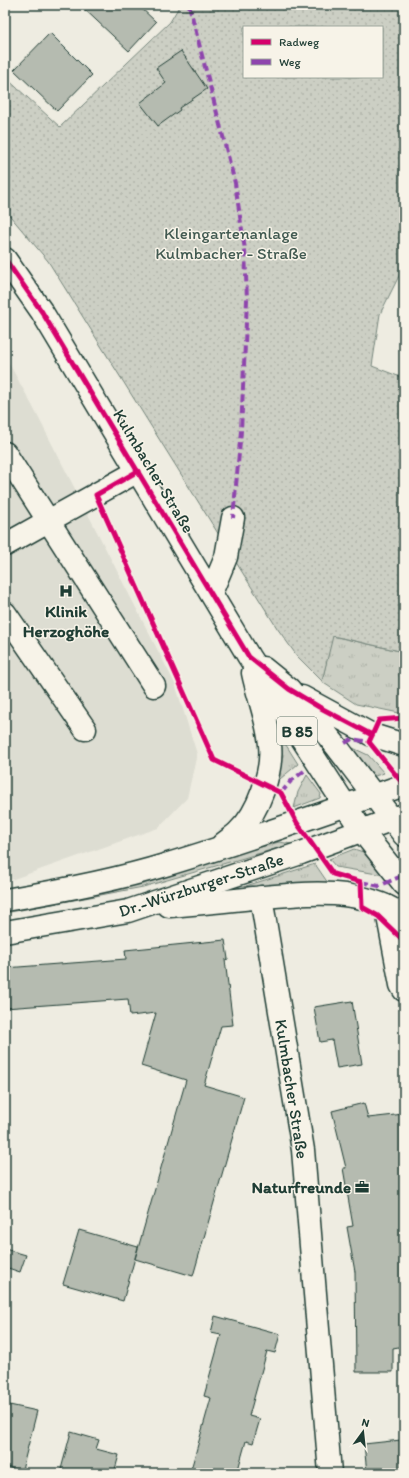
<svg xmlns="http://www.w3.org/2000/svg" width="409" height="1478" font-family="Itim,sans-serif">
  <defs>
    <pattern id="grass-tufts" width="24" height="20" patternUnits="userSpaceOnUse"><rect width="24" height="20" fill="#cccfc4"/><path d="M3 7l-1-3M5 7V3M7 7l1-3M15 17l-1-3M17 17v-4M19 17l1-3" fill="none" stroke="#afb3a9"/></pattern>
    <pattern id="garden-dots" width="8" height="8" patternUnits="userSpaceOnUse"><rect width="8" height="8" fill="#cccfc4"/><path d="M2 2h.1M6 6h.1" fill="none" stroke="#afb3a9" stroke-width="1.8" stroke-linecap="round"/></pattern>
  </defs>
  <rect width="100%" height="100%" fill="#eeece1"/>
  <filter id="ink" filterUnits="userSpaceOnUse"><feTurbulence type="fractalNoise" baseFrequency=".025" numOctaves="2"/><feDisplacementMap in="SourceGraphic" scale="8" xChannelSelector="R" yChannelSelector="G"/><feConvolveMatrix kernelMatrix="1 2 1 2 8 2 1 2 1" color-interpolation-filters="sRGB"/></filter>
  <g filter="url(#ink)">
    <!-- built -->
    <polygon fill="#ddddd2" points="5,356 33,407 175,684 197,754 187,798 158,828 5,882"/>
    <!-- grass -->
    <g fill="url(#grass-tufts)" stroke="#76867c">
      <polygon points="332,636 404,652 404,714 356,704 322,682"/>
      <polygon points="281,737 298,764 274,784 277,739"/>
      <polygon points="353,748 368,755 384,773 369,778 348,750"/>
      <polygon points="307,775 321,794 320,798 294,808 298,792"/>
      <polygon points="279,842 292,844 143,887 5,913 5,907 124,883"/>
      <polygon points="354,849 363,852 383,875 336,867 329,859"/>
      <polygon points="315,864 328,883 248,891 246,886"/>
    </g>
    <!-- garden -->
    <path fill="url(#garden-dots)" stroke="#76867c" fill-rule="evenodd" d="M180,5H404V266L380,314L372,366L403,378L404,385V652L333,636L322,681L297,656L277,628L48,261L5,210V77L60,127L170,22ZM244,27H382V77H244Z"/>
    <!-- building -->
    <g fill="#b5bbb0" stroke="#1f3d34">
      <polygon points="80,5 138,5 156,22 129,51"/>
      <polygon points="50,33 92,75 57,111 14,70"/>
      <polygon points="181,51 207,89 179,108 180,110 158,126 140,103 166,83 156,68"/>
      <polygon points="225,940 228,959 225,960 233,1025 221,1026 204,1085 244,1097 193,1276 135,1259 186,1080 141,1066 156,1013 130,1016 128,999 5,1008 5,968 126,959 125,950"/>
      <polygon points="352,1001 362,1064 337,1068 332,1040 320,1042 314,1007"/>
      <polygon points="364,1103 368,1118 404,1114 404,1346 393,1348 393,1372 356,1372 355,1272 347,1227 353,1226 343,1168 346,1168 332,1111"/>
      <polygon points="79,1230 138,1247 123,1301 63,1284"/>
      <polygon points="5,1249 26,1255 20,1272 5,1267"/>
      <polygon points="215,1316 280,1334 275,1353 267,1351 249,1416 260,1419 253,1443 246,1441 237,1473 190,1473 211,1398 204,1396 221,1335 211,1333"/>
      <polygon points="5,1404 37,1411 22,1470 5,1467"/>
      <polygon points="71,1432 99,1440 96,1449 119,1455 114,1473 60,1473"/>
      <polygon points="401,1440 404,1473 367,1473 364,1444"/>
    </g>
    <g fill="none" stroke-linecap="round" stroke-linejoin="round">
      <defs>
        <g id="minor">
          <polyline points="5,453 154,686"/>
          <polyline points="5,545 138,471"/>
          <polyline points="211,593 226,557 233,518"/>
          <polyline points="5,613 85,729"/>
          <polyline points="261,897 303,1150 330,1473"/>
          <polyline points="386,906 401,985 404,990"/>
        </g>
        <g id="major">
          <polyline points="5,259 42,312 249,657 362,831 404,884"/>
          <polyline points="263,668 289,689 337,747 404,835"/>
          <polyline points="302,697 372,735 404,745"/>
          <path d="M223,844C228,840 234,836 238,832C258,814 273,771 270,745C268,721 258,697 253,673"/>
          <path d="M5,900C59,891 113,881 165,865C245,841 325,813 404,785"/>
          <path d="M169,906C197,904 225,901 254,898C305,893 359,886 404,916"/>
          <polyline points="5,932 128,911 301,853 404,815"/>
        </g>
      </defs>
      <!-- minor casing -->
      <use href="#minor" stroke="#1f3d34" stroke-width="25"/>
      <!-- major casing -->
      <use href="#major" stroke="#1f3d34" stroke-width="25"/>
      <!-- minor -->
      <use href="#minor" stroke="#f7f3e8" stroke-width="22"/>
      <!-- major -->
      <use href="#major" stroke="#f7f3e8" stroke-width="22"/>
      <!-- quiet -->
      <g stroke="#8e44ad" stroke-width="4" stroke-dasharray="8 4" stroke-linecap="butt">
        <polyline points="189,5 235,183 245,250 247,300 241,431 233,518"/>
        <polyline points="345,743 352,739 369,742"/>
        <polyline points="281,793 291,781 304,771"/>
        <polyline points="361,882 379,886 404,875"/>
      </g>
      <defs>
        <g id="cycleway">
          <polyline points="5,259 42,312 249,657 289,689 319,707 372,735"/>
          <polyline points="138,471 96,495 214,760 281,793 297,823 333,874 361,882 362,907 378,916 404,941"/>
          <polyline points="404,718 379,720 369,742 404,785"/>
        </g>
      </defs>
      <!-- cycleway casing -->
      <use href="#cycleway" stroke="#f7f3e8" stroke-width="8"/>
      <!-- cycleway -->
      <use href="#cycleway" stroke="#d6006c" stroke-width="5"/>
    </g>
  </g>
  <!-- icons -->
  <defs>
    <symbol id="hospital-bare" viewBox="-9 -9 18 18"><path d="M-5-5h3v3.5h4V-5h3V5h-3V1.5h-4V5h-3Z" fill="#1f3d34" stroke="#f7f3e8" stroke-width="2.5" paint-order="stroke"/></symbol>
    <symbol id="office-bare" viewBox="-9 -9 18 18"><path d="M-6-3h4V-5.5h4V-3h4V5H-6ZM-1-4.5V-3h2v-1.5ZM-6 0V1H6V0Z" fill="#1f3d34" stroke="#f7f3e8" stroke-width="2.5" paint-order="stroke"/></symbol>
  </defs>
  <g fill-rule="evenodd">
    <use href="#hospital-bare" x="56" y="581" width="20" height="20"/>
    <use href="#office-bare" x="352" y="1177" width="20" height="20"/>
  </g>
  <g text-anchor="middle" stroke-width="3" stroke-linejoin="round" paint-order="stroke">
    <!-- shield labels -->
    <rect fill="#f7f3e8" stroke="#60746a" stroke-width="1" x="277" y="717" width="40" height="28" rx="3"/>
    <g font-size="16" font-weight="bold" fill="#1f3d34">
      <text x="297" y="737">B 85</text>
    </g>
    <!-- park labels -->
    <g font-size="17" fill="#425a51" stroke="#f7f3e8">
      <text x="231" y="239">Kleingartenanlage<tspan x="231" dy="20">Kulmbacher - Straße</tspan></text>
    </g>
    <!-- street labels -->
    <g font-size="17" fill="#1f3d34" stroke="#f7f3e8">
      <text transform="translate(154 471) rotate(59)" y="6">Kulmbacher Straße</text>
      <text transform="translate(201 885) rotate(-18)" y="6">Dr.-Würzburger-Straße</text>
      <text transform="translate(292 1089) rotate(81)" y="6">Kulmbacher Straße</text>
    </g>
    <!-- poi labels -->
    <g font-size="17" font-weight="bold" fill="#1f3d34" stroke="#f7f3e8">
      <text x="66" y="617">Klinik<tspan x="66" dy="20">Herzoghöhe</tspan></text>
      <text x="351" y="1193" text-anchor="end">Naturfreunde</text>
    </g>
  </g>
  <!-- margin -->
  <rect width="409" height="1478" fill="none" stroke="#f7f3e8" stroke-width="20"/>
  <rect x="10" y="10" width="389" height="1458" fill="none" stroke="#1f3d34" stroke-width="1.5" filter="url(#ink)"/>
  <!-- legend -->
  <rect x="243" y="26" width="140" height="52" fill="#f7f3e8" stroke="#a1aaa0"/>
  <rect x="251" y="39" width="20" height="6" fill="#d6006c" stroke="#a1aaa0"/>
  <text x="279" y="46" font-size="12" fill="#1f3d34">Radweg</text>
  <rect x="251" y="59" width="20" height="6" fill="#8e44ad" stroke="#a1aaa0"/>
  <text x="279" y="66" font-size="12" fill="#1f3d34">Weg</text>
  <!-- north arrow -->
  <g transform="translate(363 1432) rotate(15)" stroke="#f7f3e8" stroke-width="3" paint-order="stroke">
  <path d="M0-3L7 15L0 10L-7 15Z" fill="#1f3d34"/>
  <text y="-6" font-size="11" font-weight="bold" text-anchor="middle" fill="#1f3d34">N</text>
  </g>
</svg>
